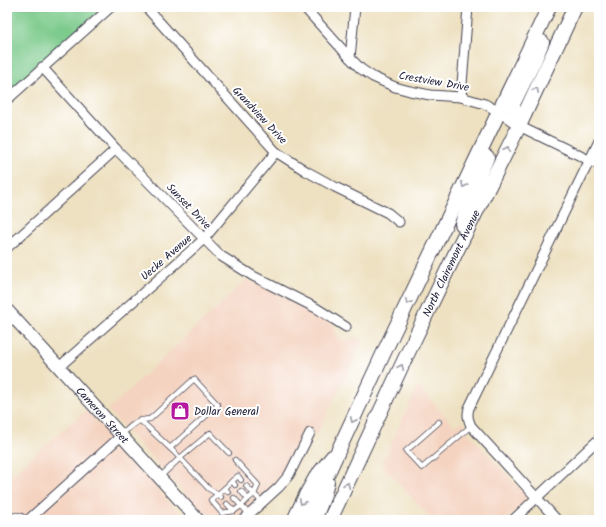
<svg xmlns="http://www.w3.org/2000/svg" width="606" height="527" font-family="Kalam,sans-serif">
  <rect width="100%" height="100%" fill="#fff"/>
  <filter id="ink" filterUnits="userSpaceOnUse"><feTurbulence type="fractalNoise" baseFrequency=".025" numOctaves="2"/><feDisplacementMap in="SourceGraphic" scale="8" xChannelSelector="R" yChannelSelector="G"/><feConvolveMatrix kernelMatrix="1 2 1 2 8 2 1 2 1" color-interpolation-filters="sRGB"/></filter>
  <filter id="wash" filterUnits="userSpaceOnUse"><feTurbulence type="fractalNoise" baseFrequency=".012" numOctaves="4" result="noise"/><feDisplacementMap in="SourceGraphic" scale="16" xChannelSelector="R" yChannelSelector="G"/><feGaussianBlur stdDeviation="0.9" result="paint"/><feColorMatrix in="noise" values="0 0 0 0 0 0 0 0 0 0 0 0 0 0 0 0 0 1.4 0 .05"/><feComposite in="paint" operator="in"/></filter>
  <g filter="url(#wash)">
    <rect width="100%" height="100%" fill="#eee1c1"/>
    <!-- built -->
    <g fill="#f4d3c0">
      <polygon points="247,279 331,322 334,325 336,335 340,338 348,340 352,339 356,336 363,341 317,435 305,429 285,471 275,483 233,520 210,520 199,510 108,410"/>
      <polygon points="418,386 454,426 463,421 469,434 521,490 525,495 526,499 523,504 506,520 432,520 381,464"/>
      <polygon points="86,410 186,520 7,520 7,479"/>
    </g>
    <!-- green -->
    <polygon fill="#79c989" stroke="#4e7662" points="7,7 104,7 7,94"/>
  </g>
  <g filter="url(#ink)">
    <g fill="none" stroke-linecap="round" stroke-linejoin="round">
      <defs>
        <g id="lane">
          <polyline points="439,422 406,451 422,468 471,426"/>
          <path d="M122,435C131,425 137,420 150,419L194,379L218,405L170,448L140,420"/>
          <polyline points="170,448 180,458 210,433 229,453"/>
          <polyline points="235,460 258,485 254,494 248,499 241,491"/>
          <polyline points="161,476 180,458 209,489 218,494 211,500 222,513 234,511"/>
          <polyline points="232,481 238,476 241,480"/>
          <polyline points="246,486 262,502"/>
          <polyline points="225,488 232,481 235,485"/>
          <polyline points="221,497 218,494 225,488 228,492"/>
          <polyline points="234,498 249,514"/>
          <polyline points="227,504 234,511 241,506 248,499"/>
          <polyline points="10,520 15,515 20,515 27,520"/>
        </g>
        <g id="street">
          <polyline points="146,7 276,152 306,171 335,187 388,213 399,222"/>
          <polyline points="304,7 350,58 361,69 373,77 395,87 410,91 430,95 461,97 485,104 499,112 519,126 599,165"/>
          <polyline points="350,58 355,7"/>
          <polyline points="42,67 116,149 221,256 253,276 316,308 346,327"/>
          <polyline points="461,97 468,7"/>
          <polyline points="7,100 111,7"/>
          <polyline points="7,248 116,149"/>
          <polyline points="59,367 204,239 276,152"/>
          <polyline points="28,520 121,436"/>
          <polyline points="243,520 279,487 289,475 310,433"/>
          <polyline points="513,520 599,439"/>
          <path d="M557,520L471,426C468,419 467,415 469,408L599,141"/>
        </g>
        <g id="secondary">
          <path id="s1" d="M7,310L198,520"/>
          <polyline points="293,520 305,495 315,477 332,456"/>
          <polyline points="315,520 324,498 328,482"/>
        </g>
        <g id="primary">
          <polyline points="519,126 514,115 513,104 534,61 542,42"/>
          <polyline points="462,224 472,193 487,157"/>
          <polyline points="306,520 386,348 549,7"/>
          <path id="s2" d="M330,520L402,365L457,250L519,126L575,7"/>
        </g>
      </defs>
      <!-- lane casing -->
      <use href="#lane" stroke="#413f4f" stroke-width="6"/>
      <!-- street casing -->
      <use href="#street" stroke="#413f4f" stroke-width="11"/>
      <!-- secondary casing -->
      <use href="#secondary" stroke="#413f4f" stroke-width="14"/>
      <!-- primary casing -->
      <use href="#primary" stroke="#413f4f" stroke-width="16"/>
      <!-- lane -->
      <use href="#lane" stroke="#fff" stroke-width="4.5"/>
      <!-- street -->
      <use href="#street" stroke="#fff" stroke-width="9"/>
      <!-- secondary -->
      <use href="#secondary" stroke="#fff" stroke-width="12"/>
      <!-- primary -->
      <use href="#primary" stroke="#fff" stroke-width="14"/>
    </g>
    <!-- one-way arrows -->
    <defs><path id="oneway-chevron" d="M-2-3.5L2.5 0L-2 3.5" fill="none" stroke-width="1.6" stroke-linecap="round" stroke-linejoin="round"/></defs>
    <g stroke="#9c9ca7">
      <use href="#oneway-chevron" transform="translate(536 90) rotate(-65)"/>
      <use href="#oneway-chevron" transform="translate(507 149) rotate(-64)"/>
      <use href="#oneway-chevron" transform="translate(464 185) rotate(116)"/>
      <use href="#oneway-chevron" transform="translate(408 302) rotate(116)"/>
      <use href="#oneway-chevron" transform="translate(401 367) rotate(-65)"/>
      <use href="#oneway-chevron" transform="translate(353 420) rotate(115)"/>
      <use href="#oneway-chevron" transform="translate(347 485) rotate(-65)"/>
      <use href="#oneway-chevron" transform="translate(302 502) rotate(115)"/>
    </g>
  </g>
  <!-- icons -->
  <defs>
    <symbol id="shop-square" viewBox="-11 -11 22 22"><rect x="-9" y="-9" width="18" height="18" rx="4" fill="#b5179e" stroke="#fff"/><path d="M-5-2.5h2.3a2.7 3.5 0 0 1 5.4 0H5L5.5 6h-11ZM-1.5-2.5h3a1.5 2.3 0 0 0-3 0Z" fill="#fff"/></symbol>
  </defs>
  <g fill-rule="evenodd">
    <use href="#shop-square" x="169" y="400" width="22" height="22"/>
  </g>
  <g text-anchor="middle" stroke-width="4" stroke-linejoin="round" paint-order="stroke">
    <!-- street labels -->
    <g font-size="11" fill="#22223b" stroke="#fff">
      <text transform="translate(434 81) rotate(10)" y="4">Crestview Drive</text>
      <text transform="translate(260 115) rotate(47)" y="4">Grandview Drive</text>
      <text transform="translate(189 206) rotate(46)" y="4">Sunset Drive</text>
      <text transform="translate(166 257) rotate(-41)" y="4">Uecke Avenue</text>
      <text dy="4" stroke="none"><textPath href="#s2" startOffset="284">North Clairemont Avenue</textPath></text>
      <text dy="4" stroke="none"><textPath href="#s1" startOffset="142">Cameron Street</textPath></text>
    </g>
    <!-- poi labels -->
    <g font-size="11" fill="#22223b" stroke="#fff" text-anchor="start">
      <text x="194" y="415">Dollar General</text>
    </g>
  </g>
  <!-- margin -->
  <rect width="606" height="527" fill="none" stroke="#fff" stroke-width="24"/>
</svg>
